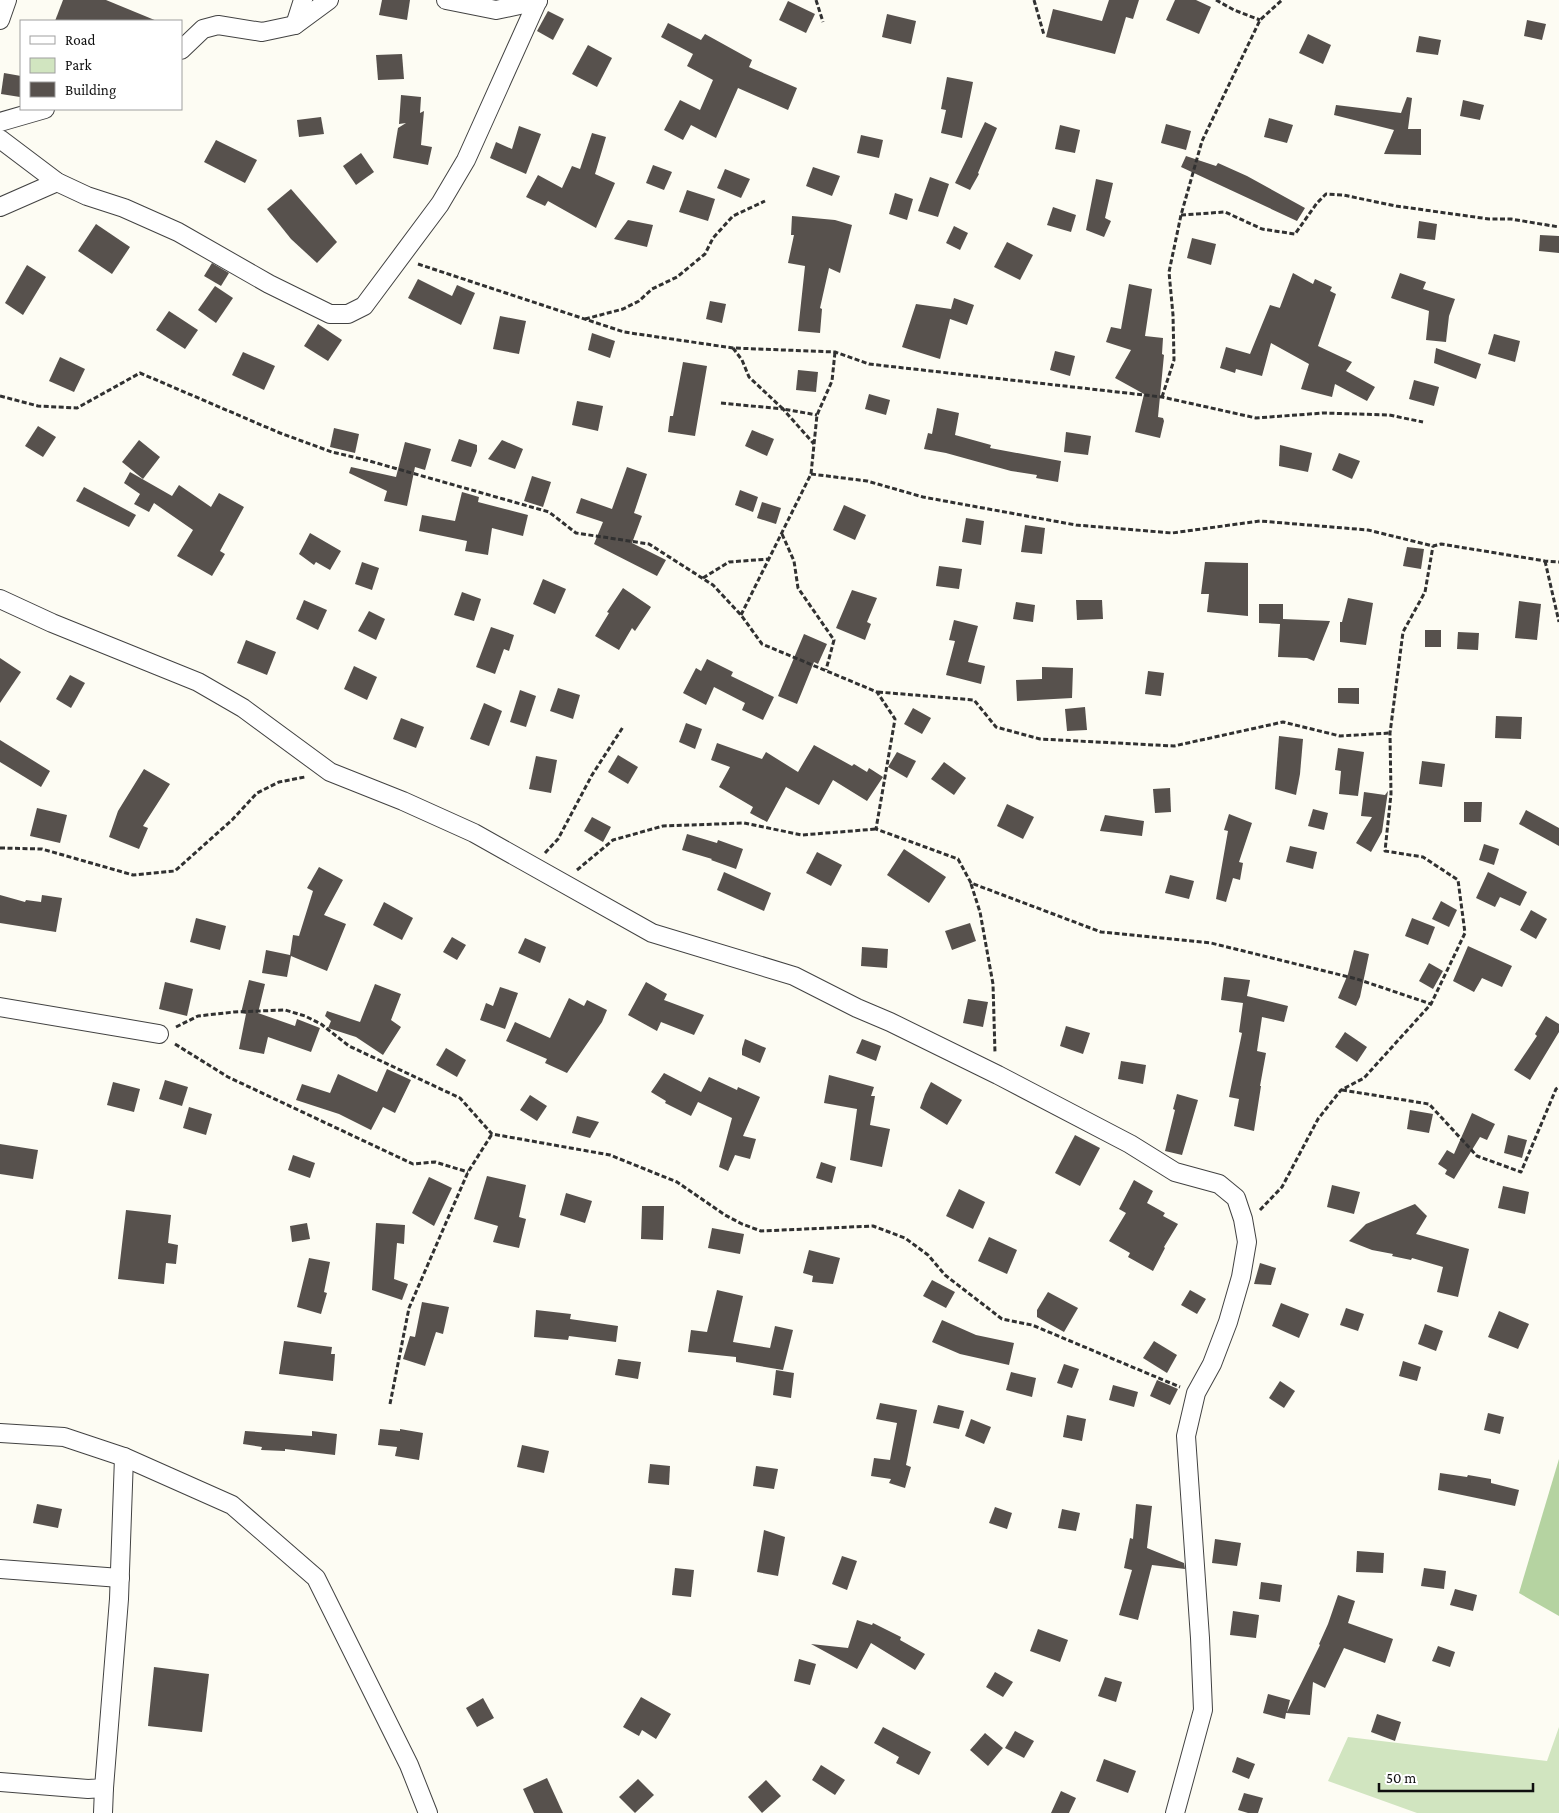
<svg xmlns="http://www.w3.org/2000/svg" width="1559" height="1813" font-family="'Crimson Pro',serif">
  <rect width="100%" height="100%" fill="#fdfcf3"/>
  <!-- green -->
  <polygon fill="#d1e5c0" points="1559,1727 1559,1813 1417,1813 1328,1781 1348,1737 1547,1761"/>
  <!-- forest -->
  <polygon fill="#b5d3a1" points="1559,1459 1559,1616 1519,1593"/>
  <!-- building -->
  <g fill="#57514d">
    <polygon points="63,0 106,0 157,21 55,21"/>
    <polygon points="382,0 410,0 407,20 379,15"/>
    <polygon points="1109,0 1139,0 1133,19 1126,17 1115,54 1046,37 1053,9 1102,21"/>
    <polygon points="1175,0 1196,0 1211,7 1199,34 1166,20"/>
    <polygon points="788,1 815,14 806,33 779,20"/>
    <polygon points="548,11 564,19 553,40 537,31"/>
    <polygon points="887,14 916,21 911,44 882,37"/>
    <polygon points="1527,20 1546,24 1542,40 1524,36"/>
    <polygon points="668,23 701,40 705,34 752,60 749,67 797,88 788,110 738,88 716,138 691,125 683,140 664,130 680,100 700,110 713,80 687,66 693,54 661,37"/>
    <polygon points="1308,34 1331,45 1323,64 1299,53"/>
    <polygon points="1419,36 1441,40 1438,55 1416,52"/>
    <polygon points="588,45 612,58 597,87 572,74"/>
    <polygon points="402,54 404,79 378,80 376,55"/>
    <polygon points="4,73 21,76 20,97 1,94"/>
    <polygon points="947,77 973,82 962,138 941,133 946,110 941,109"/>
    <polygon points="401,95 421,97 420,113 424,111 421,145 432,147 428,165 393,158 398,128 406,123 399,124"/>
    <polygon points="1407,97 1412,98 1408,129 1421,129 1421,155 1384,154 1394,130 1334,115 1336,105 1401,113"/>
    <polygon points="1463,100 1484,105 1480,120 1460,116"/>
    <polygon points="321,117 324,134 299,137 297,120"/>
    <polygon points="1269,118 1293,125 1287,143 1264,137"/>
    <polygon points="985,122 997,128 978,173 979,174 970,190 955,183"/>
    <polygon points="1166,124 1191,131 1186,150 1161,143"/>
    <polygon points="1060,125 1080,130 1075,153 1055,149"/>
    <polygon points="519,126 541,134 526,174 490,158 496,142 512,149"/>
    <polygon points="592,133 606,137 595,174 615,183 596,228 548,201 545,206 526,197 538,175 562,188 572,166 580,169"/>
    <polygon points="861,135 883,140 879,158 857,153"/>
    <polygon points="216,140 257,160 245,183 204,162"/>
    <polygon points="361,153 374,172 356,185 343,166"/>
    <polygon points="1186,156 1216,166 1218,163 1247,176 1305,208 1297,221 1181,167"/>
    <polygon points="653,165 672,172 664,190 646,183"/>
    <polygon points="813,167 840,176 832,196 806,186"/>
    <polygon points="725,169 750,179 741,198 717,188"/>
    <polygon points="930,177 949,184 938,217 918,211"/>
    <polygon points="1096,179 1113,183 1105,218 1111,221 1104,237 1086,230"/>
    <polygon points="291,189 337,242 317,263 291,239 267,209"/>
    <polygon points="687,190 715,199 708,221 679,212"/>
    <polygon points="895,193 913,199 907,220 889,214"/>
    <polygon points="1053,207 1076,215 1071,232 1047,225"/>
    <polygon points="792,216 835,220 852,225 840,273 829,268 820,308 822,309 820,333 798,331 805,266 788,263 794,235 791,235"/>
    <polygon points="628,220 653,225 647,247 614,239"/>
    <polygon points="1419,221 1437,224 1435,240 1417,238"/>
    <polygon points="96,224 130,247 112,274 78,251"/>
    <polygon points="954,226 968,233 960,250 946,243"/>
    <polygon points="1540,235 1559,236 1559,253 1539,251"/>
    <polygon points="1192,238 1216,244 1211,265 1187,258"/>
    <polygon points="1007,242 1033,255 1020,280 994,267"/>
    <polygon points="212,263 229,273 221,286 204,276"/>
    <polygon points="27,265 46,277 23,315 5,303"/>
    <polygon points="1293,273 1313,284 1315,279 1332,287 1330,291 1336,294 1318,346 1352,362 1346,371 1375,387 1367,401 1335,384 1332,397 1301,389 1309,364 1271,343 1262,376 1236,369 1235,373 1220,368 1226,347 1250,354 1270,305 1280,308 1279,310"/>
    <polygon points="1400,273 1426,282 1423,289 1455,299 1449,316 1446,342 1426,340 1429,311 1391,298"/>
    <polygon points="418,279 452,296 457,285 475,293 461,325 408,298"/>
    <polygon points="1129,284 1152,289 1145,336 1163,338 1162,354 1164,355 1158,417 1163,418 1164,421 1160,438 1135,432 1144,394 1115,378 1131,350 1106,342 1111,327 1121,329"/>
    <polygon points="215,286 233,298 216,323 198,310"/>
    <polygon points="954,298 974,305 967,325 950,319 940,359 902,347 916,304 951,309"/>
    <polygon points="710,301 726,304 722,323 706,319"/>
    <polygon points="169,311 198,330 185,349 156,330"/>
    <polygon points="500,316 526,321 519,354 493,349"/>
    <polygon points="318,324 342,340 328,361 304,346"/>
    <polygon points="592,333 615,341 610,358 588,350"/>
    <polygon points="1494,334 1520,341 1515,362 1488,354"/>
    <polygon points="1436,348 1481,364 1476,379 1434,363"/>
    <polygon points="1055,351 1075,356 1070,376 1050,370"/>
    <polygon points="243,352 275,366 264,390 232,375"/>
    <polygon points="60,357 85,369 74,392 49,381"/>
    <polygon points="683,362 707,366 695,436 668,432 670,416 673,416"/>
    <polygon points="798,370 818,372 816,392 796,390"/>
    <polygon points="1414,380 1439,387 1434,406 1409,399"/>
    <polygon points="869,394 890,400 886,415 865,409"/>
    <polygon points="577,401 603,406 598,431 572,425"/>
    <polygon points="937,408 959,413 955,435 991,445 990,448 1061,461 1058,482 1036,478 1037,475 1011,471 946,453 924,449 928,433 932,434"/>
    <polygon points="38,426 56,437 43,457 25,446"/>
    <polygon points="334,428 359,434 355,453 330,447"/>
    <polygon points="752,430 774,439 767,456 745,446"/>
    <polygon points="1066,432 1091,436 1088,455 1064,452"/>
    <polygon points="459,439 477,445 477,451 471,467 451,461"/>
    <polygon points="139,440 160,457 143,479 122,462"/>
    <polygon points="502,440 523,449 515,469 488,459"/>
    <polygon points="405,442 431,449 425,470 415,467 407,506 384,501 387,491 349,473 351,467 396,477"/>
    <polygon points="1280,445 1312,453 1308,472 1279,466"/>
    <polygon points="1339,453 1360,461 1352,479 1332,470"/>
    <polygon points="627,467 647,474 634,513 642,516 632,543 666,560 657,576 594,544 603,522 576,513 581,498 612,509"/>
    <polygon points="130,472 172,496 179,485 211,507 219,493 244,507 220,551 225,554 212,576 177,556 193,530 154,503 149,512 134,504 140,494 124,483"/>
    <polygon points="532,476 551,482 543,507 524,501"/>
    <polygon points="84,487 136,515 129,527 76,501"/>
    <polygon points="740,490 758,497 753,512 735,505"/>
    <polygon points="462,492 479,497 478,502 528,515 523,536 492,528 488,555 465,551 467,541 419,531 422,515 455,521"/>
    <polygon points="762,502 781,508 776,524 757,518"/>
    <polygon points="844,505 866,515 855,540 833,530"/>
    <polygon points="966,518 984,521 981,545 962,542"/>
    <polygon points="1025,525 1045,528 1042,554 1021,552"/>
    <polygon points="310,533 341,551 330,570 316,562 314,565 299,554"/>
    <polygon points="1407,547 1424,549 1421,569 1403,566"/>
    <polygon points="362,562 379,568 372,590 355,584"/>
    <polygon points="1205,562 1248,563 1248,616 1207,612 1209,594 1201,594"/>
    <polygon points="939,566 962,569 959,589 936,586"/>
    <polygon points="543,579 566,589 555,614 533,604"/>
    <polygon points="623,588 651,607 635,631 632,628 619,650 595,636 609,613 607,612"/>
    <polygon points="852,590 877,598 867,622 871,624 865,640 836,628"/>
    <polygon points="462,592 481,599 474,621 454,615"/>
    <polygon points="1348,598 1373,603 1366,645 1340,642 1340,622 1342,622"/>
    <polygon points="304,600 327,610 318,630 296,619"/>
    <polygon points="1076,600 1102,600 1103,619 1077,620"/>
    <polygon points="1519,601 1541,604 1537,640 1515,638"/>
    <polygon points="1016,602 1035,605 1033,622 1013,619"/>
    <polygon points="1259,604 1283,604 1283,619 1330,621 1314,661 1307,658 1278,657 1280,624 1259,623"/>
    <polygon points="369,611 385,619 376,640 358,631"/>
    <polygon points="954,620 978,626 968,662 985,666 981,684 946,675 955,641 949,640"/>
    <polygon points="491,627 514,635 509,651 504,649 495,674 476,667"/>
    <rect x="1425" y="630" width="16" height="17"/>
    <polygon points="1458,632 1479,633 1478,650 1457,649"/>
    <polygon points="804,634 827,644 818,664 814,662 797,704 778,696"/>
    <polygon points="246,640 276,652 267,675 237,663"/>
    <polygon points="0,658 21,672 0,703"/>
    <polygon points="707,659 733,672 731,676 774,697 763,720 742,710 745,703 714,687 706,705 683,693 696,668 701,671"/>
    <polygon points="354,666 377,677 367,700 344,689"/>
    <polygon points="1042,667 1073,668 1072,698 1017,701 1016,680 1042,679"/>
    <polygon points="1148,671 1164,673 1161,696 1145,694"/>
    <polygon points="70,675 85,683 71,708 56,699"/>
    <polygon points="558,688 580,695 573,719 550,711"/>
    <polygon points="1338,688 1359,688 1359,704 1338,703"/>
    <polygon points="520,690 536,696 526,727 510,722"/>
    <polygon points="484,703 502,711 489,746 470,739"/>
    <polygon points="1085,707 1087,730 1067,731 1065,709"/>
    <polygon points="913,708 931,718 922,734 904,724"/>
    <polygon points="1496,716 1522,717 1521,739 1495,738"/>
    <polygon points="401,718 424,727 416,748 393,739"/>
    <polygon points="686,723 702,729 695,749 679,742"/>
    <polygon points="1279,736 1303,739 1300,774 1296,795 1275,789"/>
    <polygon points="0,740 50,771 41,787 0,762"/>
    <polygon points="717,743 762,759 766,752 798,772 814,745 852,766 854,764 867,772 869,768 883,777 867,801 833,780 819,805 786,787 767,822 750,813 753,807 719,787 730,767 711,760"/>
    <polygon points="1338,748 1364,752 1358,796 1339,794 1341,771 1335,770"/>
    <polygon points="897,752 916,761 907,778 888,767"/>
    <polygon points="618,755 638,767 628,784 608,772"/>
    <polygon points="536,756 557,760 551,793 529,789"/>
    <polygon points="1422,761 1445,764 1442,787 1419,784"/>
    <polygon points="944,762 966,778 954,795 931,779"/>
    <polygon points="144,769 170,784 143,826 148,828 139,849 109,837 118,811"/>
    <polygon points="1170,788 1171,812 1155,813 1153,789"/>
    <polygon points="1388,791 1382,832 1371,852 1356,843 1372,817 1361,816 1364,792 1385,795"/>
    <polygon points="1464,802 1482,802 1481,822 1464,822"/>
    <polygon points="1007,804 1034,817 1023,839 997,826"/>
    <polygon points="37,808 67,815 60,843 30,836"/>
    <polygon points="1313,809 1328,813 1324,830 1308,826"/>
    <polygon points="1526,810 1559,828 1559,846 1519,824"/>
    <polygon points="1229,814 1252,823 1239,862 1243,863 1240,880 1233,878 1226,902 1216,899 1228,831 1224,830"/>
    <polygon points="1105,815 1144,821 1142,836 1100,831"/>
    <polygon points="592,817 611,827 603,842 584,831"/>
    <polygon points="687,834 717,843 718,840 743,849 736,869 711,860 712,859 682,850"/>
    <polygon points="1484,844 1499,849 1494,865 1479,860"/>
    <polygon points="1290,846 1317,852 1313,869 1286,862"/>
    <polygon points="904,849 946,877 929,903 887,875"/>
    <polygon points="817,852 842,865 831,886 806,873"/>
    <polygon points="319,867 343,880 324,915 346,924 327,971 291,956 287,977 262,973 266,950 290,955 293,935 299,936 313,891 307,888"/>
    <polygon points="724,872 771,893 764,911 717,890"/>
    <polygon points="1488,872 1527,892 1520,906 1500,897 1495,907 1476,898"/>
    <polygon points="1170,875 1194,881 1189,899 1165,893"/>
    <polygon points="0,895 25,902 26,900 41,902 42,895 62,898 56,932 0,923"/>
    <polygon points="1441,901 1457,910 1449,927 1432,919"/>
    <polygon points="384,902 413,918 402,940 373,925"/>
    <polygon points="1531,910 1547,919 1536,939 1520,930"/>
    <polygon points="196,918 226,926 220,950 190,942"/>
    <polygon points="1412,918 1435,927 1428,945 1405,936"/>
    <polygon points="970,923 976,941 952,950 945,931"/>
    <polygon points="452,937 466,945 457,960 443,952"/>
    <polygon points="525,938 546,947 540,963 518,953"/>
    <polygon points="1468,946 1512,966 1502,987 1482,978 1474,992 1453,981"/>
    <polygon points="862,947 888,949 887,968 861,966"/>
    <polygon points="1354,950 1369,954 1360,997 1356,1006 1338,998 1348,974"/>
    <polygon points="1429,963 1443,971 1433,989 1419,981"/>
    <polygon points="1224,977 1250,980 1247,996 1288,1006 1284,1022 1262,1017 1257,1051 1266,1053 1260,1086 1261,1086 1254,1131 1234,1126 1239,1099 1229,1097 1242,1033 1239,1032 1243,1003 1221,1000"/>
    <polygon points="249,980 265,984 258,1013 295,1026 297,1019 320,1028 311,1052 268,1037 264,1054 239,1049 246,1014 241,1013"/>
    <polygon points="165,982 193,989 187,1016 159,1009"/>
    <polygon points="646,982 667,994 664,1000 704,1015 694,1035 661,1022 657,1031 628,1015"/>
    <polygon points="375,984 401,994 391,1020 401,1027 383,1055 356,1037 328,1028 331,1021 325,1016 327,1011 360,1022"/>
    <polygon points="500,987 518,993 505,1029 480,1020 486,1003 493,1006"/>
    <polygon points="569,998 584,1006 587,1000 607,1010 602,1022 567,1073 545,1063 547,1059 506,1041 515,1022 550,1038"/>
    <polygon points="968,999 988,1002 983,1027 963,1023"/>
    <polygon points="1546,1016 1559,1024 1559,1032 1530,1080 1514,1070 1537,1036 1535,1034"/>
    <polygon points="1066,1026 1090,1033 1083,1054 1060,1046"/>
    <polygon points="1345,1032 1367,1047 1357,1062 1335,1047"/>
    <polygon points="745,1039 766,1048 760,1063 742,1055 742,1049"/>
    <polygon points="862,1039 881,1046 876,1061 856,1053"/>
    <polygon points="446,1048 466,1060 457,1077 436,1065"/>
    <polygon points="1121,1061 1146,1065 1143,1084 1118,1079"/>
    <polygon points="387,1069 411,1080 395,1113 383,1107 371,1130 339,1114 296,1100 302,1084 330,1093 338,1074 377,1092"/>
    <polygon points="664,1073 701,1092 709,1077 737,1090 738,1087 760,1097 743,1136 756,1139 750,1159 735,1155 728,1171 719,1167 732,1118 698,1102 691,1116 665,1103 666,1101 651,1092"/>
    <polygon points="829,1075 874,1087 871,1096 875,1096 870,1125 890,1129 882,1167 850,1160 857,1109 824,1103"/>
    <polygon points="165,1080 188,1087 182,1106 159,1099"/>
    <polygon points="113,1082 140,1089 134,1112 107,1105"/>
    <polygon points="931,1082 962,1100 947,1125 920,1108 925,1094"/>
    <polygon points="1177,1094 1198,1100 1182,1155 1165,1151 1175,1110 1173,1109"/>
    <polygon points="530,1095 547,1106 537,1121 520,1110"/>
    <polygon points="189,1107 212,1114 206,1135 183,1128"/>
    <polygon points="1410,1110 1433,1114 1429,1133 1407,1129"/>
    <polygon points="1472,1113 1495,1124 1487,1140 1480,1137 1454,1179 1445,1174 1447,1170 1438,1164 1447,1150 1454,1154"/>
    <polygon points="577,1116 599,1122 590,1138 572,1133"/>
    <polygon points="1075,1135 1100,1148 1080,1186 1055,1173"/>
    <polygon points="1508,1135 1527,1140 1522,1158 1504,1153"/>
    <polygon points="0,1144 38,1150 33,1179 0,1174"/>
    <polygon points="293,1155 315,1163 310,1178 288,1170"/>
    <polygon points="821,1162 836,1167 832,1183 816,1178"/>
    <polygon points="487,1176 526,1185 519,1217 526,1219 519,1248 493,1242 498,1226 474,1219"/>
    <polygon points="429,1177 452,1188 434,1226 412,1213"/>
    <polygon points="1134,1180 1153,1191 1147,1203 1165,1213 1163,1216 1178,1224 1164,1247 1165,1248 1153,1271 1128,1257 1130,1253 1109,1241 1126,1213 1119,1209"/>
    <polygon points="1332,1185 1360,1192 1354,1214 1327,1207"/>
    <polygon points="1503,1186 1529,1192 1525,1214 1498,1208"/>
    <polygon points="959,1189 985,1202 973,1229 946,1216"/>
    <polygon points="566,1193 592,1201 585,1223 560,1215"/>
    <polygon points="1415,1204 1427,1216 1416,1234 1469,1249 1458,1297 1437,1292 1443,1267 1412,1258 1411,1260 1392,1256 1393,1254 1372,1250 1349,1241 1366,1224"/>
    <polygon points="642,1206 664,1206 663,1240 641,1239"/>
    <polygon points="126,1210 171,1215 168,1243 178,1245 176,1264 166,1263 164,1284 118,1279"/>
    <polygon points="307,1223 310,1239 292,1242 290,1226"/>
    <polygon points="376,1223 405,1225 404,1244 397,1243 394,1279 408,1284 402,1300 372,1290"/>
    <polygon points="712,1228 744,1234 740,1254 708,1248"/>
    <polygon points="989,1237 1017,1250 1007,1274 978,1261"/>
    <polygon points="809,1250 840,1258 833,1284 812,1282 813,1276 803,1273"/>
    <polygon points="309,1258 330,1262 324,1292 327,1293 321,1314 297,1307"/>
    <polygon points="1260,1263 1276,1268 1271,1285 1254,1284"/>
    <polygon points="932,1280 955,1292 946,1308 923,1296"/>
    <polygon points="717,1290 743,1296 733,1342 770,1348 775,1326 793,1330 783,1370 736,1362 736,1357 688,1352 691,1330 707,1332"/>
    <polygon points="1190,1290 1206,1299 1197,1314 1181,1305"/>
    <polygon points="1048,1292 1078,1308 1064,1332 1037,1317 1037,1310"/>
    <polygon points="422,1302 449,1307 443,1334 436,1332 425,1366 403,1359 410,1336 415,1337"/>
    <polygon points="1281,1303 1309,1314 1299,1338 1272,1326"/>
    <polygon points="1346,1308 1364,1314 1358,1331 1340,1325"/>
    <polygon points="536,1310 571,1314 570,1319 618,1326 616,1342 569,1336 568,1340 534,1337"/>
    <polygon points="1499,1311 1529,1324 1518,1349 1488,1337"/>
    <polygon points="942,1320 976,1335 1014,1343 1009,1365 960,1354 932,1342"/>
    <polygon points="1425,1324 1443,1331 1436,1351 1418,1344"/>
    <polygon points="284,1341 332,1347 331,1354 335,1354 333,1381 279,1374"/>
    <polygon points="1154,1341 1177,1355 1167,1373 1143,1358"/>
    <polygon points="618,1359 641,1362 638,1379 615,1375"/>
    <polygon points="1403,1361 1421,1367 1417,1381 1399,1376"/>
    <polygon points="1064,1364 1079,1369 1072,1388 1057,1383"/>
    <polygon points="776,1370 794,1373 791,1398 773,1395"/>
    <polygon points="1011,1372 1036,1378 1032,1397 1006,1390"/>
    <polygon points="1157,1380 1178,1389 1170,1405 1150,1396"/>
    <polygon points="1280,1381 1295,1391 1284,1408 1269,1398"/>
    <polygon points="1113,1385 1138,1392 1134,1407 1109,1400"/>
    <polygon points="880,1403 917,1410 906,1465 911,1467 905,1488 889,1483 891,1479 871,1476 874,1458 890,1460 897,1423 876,1419"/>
    <polygon points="938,1405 964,1411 959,1429 933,1423"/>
    <polygon points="1488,1413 1504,1417 1500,1434 1484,1430"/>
    <polygon points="1067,1415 1086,1419 1082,1441 1063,1437"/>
    <polygon points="971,1419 991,1427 984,1444 965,1436"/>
    <polygon points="380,1429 400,1431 400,1429 423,1433 419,1460 395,1456 397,1447 378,1445"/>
    <polygon points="245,1431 312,1436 312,1431 337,1434 335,1455 285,1449 285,1451 261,1450 262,1447 243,1444"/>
    <polygon points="522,1445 549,1451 544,1473 517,1467"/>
    <polygon points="650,1464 670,1466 669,1485 648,1483"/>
    <polygon points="756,1466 778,1469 774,1489 753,1486"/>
    <polygon points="1440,1473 1467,1477 1468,1475 1491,1479 1491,1483 1519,1490 1515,1506 1438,1490"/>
    <polygon points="37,1504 62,1509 58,1528 33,1523"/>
    <polygon points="1136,1504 1152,1506 1147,1548 1184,1563 1185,1569 1152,1565 1138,1620 1119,1615 1132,1570 1124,1568 1130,1538 1133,1539"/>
    <polygon points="995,1507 1012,1513 1007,1529 989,1523"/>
    <polygon points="1062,1509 1080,1513 1076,1531 1058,1528"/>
    <polygon points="764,1530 785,1537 778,1576 757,1572"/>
    <polygon points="1215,1539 1241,1543 1237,1566 1212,1563"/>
    <polygon points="1357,1551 1384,1553 1383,1573 1356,1572"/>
    <polygon points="842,1556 857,1561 847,1590 832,1584"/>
    <polygon points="675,1568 694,1570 691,1597 672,1595"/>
    <polygon points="1424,1568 1446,1571 1444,1589 1421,1586"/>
    <polygon points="1261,1582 1282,1585 1280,1602 1259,1599"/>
    <polygon points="1455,1589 1477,1595 1473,1611 1450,1605"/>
    <polygon points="1338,1595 1355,1601 1348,1623 1393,1639 1385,1663 1344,1648 1325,1688 1313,1682 1310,1715 1286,1713 1285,1719 1263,1713 1268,1694 1290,1700 1287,1712 1320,1645 1319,1644 1328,1624"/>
    <polygon points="1233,1611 1259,1615 1256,1638 1230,1635"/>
    <polygon points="857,1620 872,1625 873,1623 901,1637 900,1640 925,1654 915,1670 871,1643 857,1669 811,1644 848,1648"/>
    <polygon points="1038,1629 1068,1640 1060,1662 1030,1651"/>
    <polygon points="1438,1646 1455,1652 1450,1667 1432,1661"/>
    <polygon points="799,1659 816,1664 810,1685 794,1681"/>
    <polygon points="154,1667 209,1674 202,1732 148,1726"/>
    <polygon points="995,1672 1013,1682 1003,1697 986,1687"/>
    <polygon points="1105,1677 1122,1682 1116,1702 1098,1696"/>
    <polygon points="641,1697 671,1714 656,1739 642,1730 639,1736 623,1727"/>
    <polygon points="483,1698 494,1718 477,1727 466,1708"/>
    <polygon points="1377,1714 1401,1722 1395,1741 1371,1732"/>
    <polygon points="883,1727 931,1752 919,1775 896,1763 899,1757 874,1743"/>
    <polygon points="1015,1731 1034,1741 1024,1758 1005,1748"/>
    <polygon points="985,1733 1003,1748 988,1766 970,1750"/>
    <polygon points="1237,1757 1255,1764 1249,1779 1232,1772"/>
    <polygon points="1104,1759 1136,1771 1128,1793 1096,1781"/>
    <polygon points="821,1765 845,1780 835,1795 812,1780"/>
    <polygon points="547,1778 563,1813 534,1813 523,1789"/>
    <polygon points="638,1779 654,1795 635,1813 619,1797"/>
    <polygon points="766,1780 781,1796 762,1813 748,1797"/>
    <polygon points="1061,1791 1076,1798 1069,1813 1051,1813"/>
    <polygon points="1244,1793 1263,1798 1258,1813 1248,1813 1238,1810"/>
  </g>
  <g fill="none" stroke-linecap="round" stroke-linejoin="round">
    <defs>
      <g id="street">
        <polyline points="446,0 496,10 538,1"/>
        <polyline points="0,20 7,0"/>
        <polyline points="295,25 303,0"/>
        <polyline points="181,50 203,29 218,25 262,32 295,25 329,0"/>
        <polyline points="0,122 45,109"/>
        <polyline points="0,139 57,182 87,196 124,208 178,232 269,284 330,314 348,314 364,306 440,204 466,160 538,0"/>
        <polyline points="0,207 57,182"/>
        <polyline points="0,599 52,623 198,682 243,708 330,772 403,801 474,833 652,933 794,976 857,1008 890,1022 998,1075 1130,1144 1175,1172 1219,1184 1236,1198 1243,1219 1247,1242 1241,1277 1228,1322 1212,1364 1196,1393 1186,1436 1200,1638 1203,1710 1175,1813"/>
        <polyline points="0,1007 159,1034"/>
        <polyline points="0,1433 64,1437 124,1457 232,1505 316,1578 409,1765 428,1813"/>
        <polyline points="0,1569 120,1578"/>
        <polyline points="0,1782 88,1789 104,1788 119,1599 124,1457"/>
        <polyline points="103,1813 104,1788"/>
      </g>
    </defs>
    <!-- street casing -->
    <use href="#street" stroke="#424242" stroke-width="20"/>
    <!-- path -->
    <g stroke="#313131" stroke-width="3" stroke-dasharray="5 2.5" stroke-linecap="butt">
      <polyline points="816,0 823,22"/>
      <polyline points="1034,0 1044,35"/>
      <polyline points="1216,0 1234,10 1260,20"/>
      <polyline points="1181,215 1225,212 1262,229 1295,234 1317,203 1326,194 1343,195 1396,206 1489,219 1511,219 1559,227"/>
      <polyline points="418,264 624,332 733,348 835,352 869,364 1162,397 1256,418 1323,413 1389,415 1423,422"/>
      <polyline points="585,319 623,309 639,301 652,289 677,277 705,254 713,238 733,216 765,201"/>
      <polyline points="733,348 742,360 749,377 783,409 817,415"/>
      <polyline points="0,396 38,406 77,408 140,373 280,433 332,452 366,460 549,512 576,533 649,544 713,585 741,615 762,644 877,692 895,719 876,829 958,859 971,883 1101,932 1211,943 1357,979 1431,1004"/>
      <polyline points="1162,397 1174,360 1173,315 1169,272 1181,215 1202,141 1260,20 1282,0"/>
      <polyline points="721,403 783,409 814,444"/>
      <polyline points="811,474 867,481 923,497 1076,525 1172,533 1260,521 1368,530 1433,546 1441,544 1545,561 1559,562"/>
      <polyline points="782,534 794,561 798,588 834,640 826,670"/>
      <polyline points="1545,561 1559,622"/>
      <polyline points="703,578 729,562 769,559"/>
      <polyline points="741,615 811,474 817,415 832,381 835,352"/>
      <polyline points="878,692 974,700 996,727 1040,739 1174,746 1283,722 1340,736 1390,733"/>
      <polyline points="0,848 42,849 133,875 175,871 232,820 257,793 279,782 305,777"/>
      <polyline points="545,853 558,839 592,775 623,727"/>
      <polyline points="577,870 613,840 663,826 744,823 802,835 876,829"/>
      <polyline points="971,884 980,912 993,984 995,1053"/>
      <polyline points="176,1027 198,1016 234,1012 285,1010 305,1016 321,1024 349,1046 460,1098 492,1134 610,1155 677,1182 725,1215 742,1224 761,1231 873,1226 905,1238 928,1255 945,1275 1002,1319 1032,1325 1180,1387"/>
      <polyline points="175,1044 228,1077 413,1164 435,1162 468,1172"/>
      <polyline points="1342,1090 1429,1104 1477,1156 1521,1172 1556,1089 1559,1087"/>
      <polyline points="1260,1210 1282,1187 1318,1119 1341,1090 1364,1078 1431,1004 1465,933 1458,880 1423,857 1385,851 1391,794 1390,733 1403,632 1425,592 1433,546"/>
      <polyline points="390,1404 409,1308 468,1172 492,1134"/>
    </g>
    <!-- street -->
    <use href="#street" stroke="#fff" stroke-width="18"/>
  </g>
  <!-- legend -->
  <rect x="20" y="20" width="162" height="90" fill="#ffffff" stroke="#9f9f9f"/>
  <rect x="30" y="36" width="25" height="8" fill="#ffffff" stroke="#9f9f9f"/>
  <text x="65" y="45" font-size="15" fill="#0f0f0f">Road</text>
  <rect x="30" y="58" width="25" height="15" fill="#d1e5c0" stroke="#9f9f9f"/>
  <text x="65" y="70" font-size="15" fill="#0f0f0f">Park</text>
  <rect x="30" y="82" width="25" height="15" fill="#57514d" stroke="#9f9f9f"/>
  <text x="65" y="95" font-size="15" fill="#0f0f0f">Building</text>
  <!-- scale -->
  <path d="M1379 1783v8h154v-8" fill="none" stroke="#0f0f0f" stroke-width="2.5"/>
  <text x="1386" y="1783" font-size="15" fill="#0f0f0f" stroke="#ffffff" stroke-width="4" paint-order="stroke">50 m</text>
</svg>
